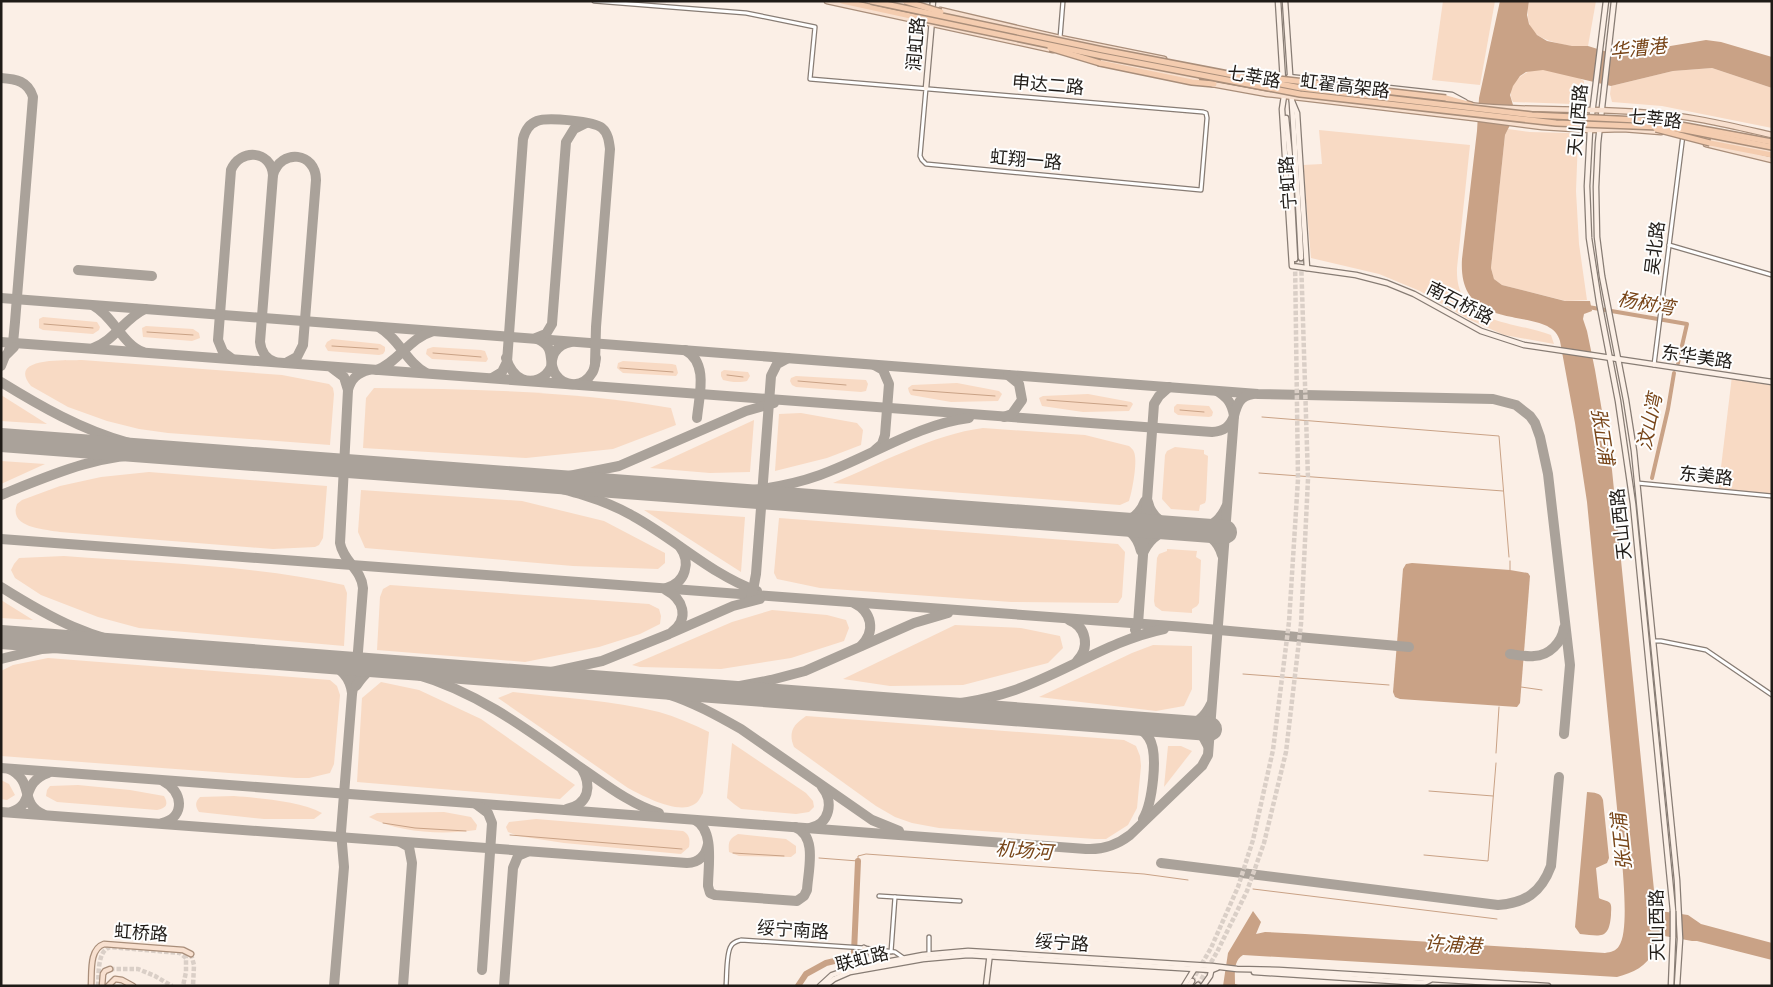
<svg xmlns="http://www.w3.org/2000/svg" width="1773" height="987" font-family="'Roboto Condensed','Noto Sans SC',sans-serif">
  <rect width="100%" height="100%" fill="#fbefe6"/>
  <!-- green -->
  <g fill="#f8dac4">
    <polygon points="1443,1 1495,1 1480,85 1432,80"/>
    <path d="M1529,1H1596L1588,46C1579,48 1570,46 1561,44C1535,38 1524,30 1529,1Z"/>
    <polygon points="1712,68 1772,88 1772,128 1662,106 1612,102 1610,94 1611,86 1673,71"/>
    <path d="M1532,70C1545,68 1573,73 1584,81C1584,93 1584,100 1572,104L1513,102C1505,88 1519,75 1532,70Z"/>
    <polygon points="1508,129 1530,132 1570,133 1575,135 1578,139 1576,191 1579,244 1587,300 1566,301 1502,285 1494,279 1491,268 1505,135"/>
    <path d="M1319,130L1470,145L1457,268C1455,325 1511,320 1551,335L1554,344L1504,335L1468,319L1420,291L1379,274L1311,258L1303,165L1322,164Z"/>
    <polygon points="43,317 97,322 100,327 99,330 93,334 43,330 39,328 39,319"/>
    <polygon points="146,326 193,329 199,333 200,338 192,341 143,337 142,328"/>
    <polygon points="332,339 380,344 385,347 385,351 383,354 379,355 328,351 325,346 327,342"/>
    <polygon points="433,347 481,350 485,351 488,359 486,362 432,359 426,354 427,349"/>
    <path d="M82,360L282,375L329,384L333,388L334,394L330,445L168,433L139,429L107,421L68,407L31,386C6,356 68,361 82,360Z"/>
    <polygon points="623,361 672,364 676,365 678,373 676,376 623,373 617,368 618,363"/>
    <path d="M724,370L748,372L750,376L747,381C740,383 730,382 723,380L721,376V372Z"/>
    <polygon points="796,376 866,380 868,384 866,391 861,392 796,387 792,385 790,381 791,378"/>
    <polygon points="1732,376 1772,382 1772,496 1718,492"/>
    <polygon points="957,383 999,391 1002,394 998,401 951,402 911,395 909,392 908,388 912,385"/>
    <path d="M374,388C473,389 573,391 671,408L676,425L613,449L526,458L363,448L366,398Z"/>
    <polygon points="1088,394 1131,402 1133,404 1129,411 1083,412 1042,406 1039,398 1043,396"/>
    <polygon points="1,395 47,424 1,421"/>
    <polygon points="1177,404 1209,406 1213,412 1212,416 1209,417 1178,415 1174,412 1174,407"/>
    <polygon points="801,413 857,423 863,430 861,445 827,458 775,471 779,414"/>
    <polygon points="754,420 750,472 710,473 650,468"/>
    <path d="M983,428L1085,435L1129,446C1131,448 1133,449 1134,452C1138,461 1132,492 1129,501L1120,505L833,483C879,464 934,434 983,428Z"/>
    <polygon points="1175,447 1204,450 1204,454 1208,456 1206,500 1205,503 1200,505 1199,511 1171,509 1162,499 1165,455 1167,451"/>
    <polygon points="1,461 45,464 1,484"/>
    <path d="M149,472L327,486L323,538L319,545L315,547L273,549L60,532C45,529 8,528 17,504L22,500L60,486L101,477Z"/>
    <polygon points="361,490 522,501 604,521 665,553 665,563 658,569 573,566 365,548 358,532"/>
    <polygon points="644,510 745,517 741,572"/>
    <polygon points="779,518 1118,544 1125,552 1122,597 1118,603 1011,602 820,588 777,579 774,573"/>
    <polygon points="1167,549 1197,551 1196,557 1201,560 1199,603 1197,606 1192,609 1192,613 1162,611 1155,606 1154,601 1157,558 1159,554 1167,551"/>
    <path d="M64,556C157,563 253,565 344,585L347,593L344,646L139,628L98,617L41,595L15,578L11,570L14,564L19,558Z"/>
    <polygon points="390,585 649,604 659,609 661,616 660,624 640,634 599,647 525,662 377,650 380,597 383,589"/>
    <polygon points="1,600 33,620 1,618"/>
    <polygon points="772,610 827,615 846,620 849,628 844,641 791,658 721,669 640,667 632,665 732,622"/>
    <polygon points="955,625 1021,628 1060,636 1063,648 1048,663 963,685 890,686 843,679"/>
    <polygon points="1153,645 1192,646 1192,689 1184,706 1156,711 1039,697 1132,653"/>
    <polygon points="48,658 330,680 337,686 340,695 334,764 330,773 309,778 296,778 1,756 1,671 13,665"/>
    <polygon points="381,682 419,690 481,719 575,785 560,799 357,782 362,698"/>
    <path d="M513,692C560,698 612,700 659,712C676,717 693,724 709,732L703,793C700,798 698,803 693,805C677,814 643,796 628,788L498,698Z"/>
    <path d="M806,716L1124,740L1136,746L1140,756L1141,766L1137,808L1128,825L1106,839H1095L939,828L912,823L895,817L876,806L794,747C788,732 793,725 806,716Z"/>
    <polygon points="732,743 806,793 813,801 814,807 809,812 796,814 741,809 734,804 727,798"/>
    <polygon points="1168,746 1181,746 1192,751 1164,787"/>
    <polygon points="1,780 9,784 15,795 7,800 1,799"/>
    <path d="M78,785L130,790L164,796C169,805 166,808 157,810L57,802L46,796L47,790L50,786Z"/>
    <path d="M234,796C259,798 300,801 322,813L314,819H264L199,812C195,806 195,802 200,797Z"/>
    <path d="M444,812L471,817L477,825L476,830C444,835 398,833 369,817L377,813Z"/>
    <path d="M536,819L683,831C690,835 690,840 689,847L681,854L564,843L518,836L508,832L506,827L509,822Z"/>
    <path d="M738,834L786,839L796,846V853L791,857L739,856L729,852C728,842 729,839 738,834Z"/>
  </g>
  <!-- water -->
  <g fill="#c9a286">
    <path d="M1500,1H1529L1527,15L1529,24L1537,35L1547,41L1572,46H1588L1617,55L1706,40L1721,42L1772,57V88L1712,68L1673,71L1611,86L1543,70L1526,72L1520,76L1513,86L1510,95L1513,105L1510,125L1505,135L1491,268L1494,279L1502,285L1565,301H1590L1592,311L1584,314L1583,319L1587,331L1595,370L1612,470L1655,900L1660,911L1688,915L1701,924L1772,943V960L1697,941H1692L1659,935C1657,940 1656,946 1654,951C1647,966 1633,973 1617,977L1243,955C1233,961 1235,973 1235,984L1241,986H1223L1228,953L1253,911L1261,922L1256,934L1265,932L1305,934L1605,953C1611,952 1616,951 1619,946C1629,932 1623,878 1622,859L1587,502L1575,423L1560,341C1550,302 1457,340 1462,259L1477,131L1479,98Z"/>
    <polygon points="1412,563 1510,570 1528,573 1530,576 1520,703 1517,707 1400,699 1395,697 1393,692 1403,569 1406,564"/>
    <path d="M1587,792C1594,793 1601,792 1603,800L1609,858L1607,863L1596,868L1599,898C1602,900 1607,900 1610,903C1612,906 1611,911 1611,915C1609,940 1601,936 1580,934L1575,927Z"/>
  </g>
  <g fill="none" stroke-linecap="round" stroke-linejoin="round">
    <!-- stream -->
    <g stroke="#c9a286" stroke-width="1">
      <polyline points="44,324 93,328"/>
      <polyline points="147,332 193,335"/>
      <polyline points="332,346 378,349"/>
      <polyline points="433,353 481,357"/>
      <polyline points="620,368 673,372"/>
      <polyline points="727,375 743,377"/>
      <polyline points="798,381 846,385"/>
      <polyline points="913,390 995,396"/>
      <polyline points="1047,400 1127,406"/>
      <polyline points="1180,410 1204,412"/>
      <polyline points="1262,417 1499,436 1509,557"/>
      <polyline points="1259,473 1503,491"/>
      <polyline points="1510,561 1510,570"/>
      <polyline points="1243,674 1389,685"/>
      <polyline points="1521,687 1542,690"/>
      <polyline points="1496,753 1499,707"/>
      <polyline points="1429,791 1493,796"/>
      <polyline points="383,823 415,828 466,831"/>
      <polyline points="510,835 682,849"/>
      <polyline points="733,853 784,856"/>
      <polyline points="1424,855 1488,861 1496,763"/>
      <polyline points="819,858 858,861 858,856 866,854 1144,874 1188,880"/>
      <polyline points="1253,889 1497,919"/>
    </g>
    <!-- canal -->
    <g stroke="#c9a286" stroke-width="4">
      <polyline points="1588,307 1687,324 1678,363"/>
      <polyline points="1652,478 1668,409 1674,373"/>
    </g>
    <!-- river -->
    <polyline stroke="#c9a286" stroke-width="6" points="798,986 806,974 826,963 851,957 854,952 858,861"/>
    <!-- taxiway -->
    <g stroke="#aaa29a" stroke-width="10">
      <path d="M1,78C16,79 28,81 33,97L15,322L13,343L9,350"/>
      <polyline points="78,270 152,276"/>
      <polyline points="1,298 1258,394 1493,399 1516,405 1530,416 1535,423 1540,437 1548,474 1570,665 1564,734"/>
      <path d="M94,306C113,316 123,345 143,352"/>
      <path d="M380,328C399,339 407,363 426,373"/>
      <polyline points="536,338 546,334 552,324 566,142 574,129 586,123"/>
      <path d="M537,339C558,348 546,361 556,375C565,388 584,387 592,373C595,369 595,363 596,358"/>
      <path d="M1,342L1212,432C1224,431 1230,427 1234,416C1232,403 1227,397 1217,391"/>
      <path d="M93,348C113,342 125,318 145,309"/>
      <path d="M685,350C709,363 699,396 697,418"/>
      <path d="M231,358L223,352L218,340L231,170C240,148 271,150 273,175"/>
      <path d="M506,358C509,367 513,375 522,379C533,384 546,378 551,367C552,362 552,356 555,352C559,346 564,343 571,342"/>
      <path d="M275,362C266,359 261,351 260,342L273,175C281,148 316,152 316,180L303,345L297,357L286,363"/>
      <polyline points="874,365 883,370 889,384 885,435 882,444 875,450"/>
      <polyline points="1,366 5,356 14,347"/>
      <path d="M332,368L344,377L348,390L340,543C343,561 362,570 363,588L357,664L352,694L341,832L344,867L334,986"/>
      <path d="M377,370C398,362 410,338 431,332"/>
      <path d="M492,378L502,372L507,362L523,139C525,131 529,124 537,121C547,117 594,121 602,128C608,133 609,141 610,149L596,327L595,364"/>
      <path d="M1,382C40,406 82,430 126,442C146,448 166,451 187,454"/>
      <path d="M348,390C351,379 357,373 369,370"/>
      <polyline points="1004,417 1012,414 1022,400 1019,384 1008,375"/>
      <polyline points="516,479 569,476 619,466 746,411 774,403"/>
      <path d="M532,482C567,490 602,498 633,516C675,539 712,575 757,591"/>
      <path d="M701,493C742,493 781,489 820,475C868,458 918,424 969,418"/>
      <path d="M1,495C51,475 100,453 156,454"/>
      <path d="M1148,502C1151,516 1162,524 1176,528"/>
      <path d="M1115,523C1130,522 1140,515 1145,501"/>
      <path d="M1111,524C1128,527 1137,535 1141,551"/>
      <path d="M1195,530C1208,534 1218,540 1222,555"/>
      <path d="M1196,530C1210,528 1220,521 1226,507"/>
      <polyline points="1,539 1185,627 1409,647"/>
      <path d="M1144,551C1151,537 1161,530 1176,529"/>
      <path d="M1,587C52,619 91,640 152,649"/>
      <path d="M666,588C686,583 691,562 680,547"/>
      <path d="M666,590C683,599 690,618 672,632"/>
      <polyline points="751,595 753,590 756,574 771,376 777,364 788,358"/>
      <path d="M854,603C872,612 876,631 861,646"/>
      <path d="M1069,620C1087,627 1090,648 1077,661"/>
      <polyline points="1135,630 1138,624 1154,404 1159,396 1169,387"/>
      <path d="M1510,654C1518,655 1527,657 1534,656C1549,656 1562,642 1564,628"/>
      <polyline points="1,659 42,649 101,645"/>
      <path d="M325,662C340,667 350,676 352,693"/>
      <polyline points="500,675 547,673 602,661 669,634 733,606 760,599"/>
      <path d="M610,683C629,686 648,689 667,694C693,702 718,716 741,729L872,820L899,831"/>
      <path d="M356,686C362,678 368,669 378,667C389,664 405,671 415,674C478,692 528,730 580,767C605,784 630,804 659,813"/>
      <polyline points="682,689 740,686 771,680 805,671 914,623 948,613"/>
      <path d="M906,706C943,707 980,702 1015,690C1066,672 1111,640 1164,629"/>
      <path d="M1127,723C1136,726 1144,730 1149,738C1159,754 1152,804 1143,819"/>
      <path d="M1182,727C1195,725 1205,717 1211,704"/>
      <polyline points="1190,728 1201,733 1208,746"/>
      <path d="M1,768L1086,849C1103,850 1117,845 1130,835L1202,766L1208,755L1234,416C1237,404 1240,396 1253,394"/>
      <path d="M9,769C35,781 19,804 43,814"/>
      <polyline points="476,804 488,813 492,823 482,970"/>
      <path d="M567,809C589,804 592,786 582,769"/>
      <path d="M1,812L687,863C699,863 706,855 708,844"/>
      <path d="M11,812C35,805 20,783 48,773"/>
      <path d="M695,820C715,830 708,867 708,886L710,893L715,895L797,901L804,896L807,890C808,871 818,836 795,827"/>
      <path d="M162,823C186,817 183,791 163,781"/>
      <path d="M810,828C830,824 834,801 822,787"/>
      <polyline points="400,842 409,847 412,863 403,986"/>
      <path d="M1161,863L1498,905C1525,903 1541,893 1551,866L1559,777"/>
      <polyline points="504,986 513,868 518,856 527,852"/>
    </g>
    <!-- runway -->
    <g stroke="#aaa29a" stroke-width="24">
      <polyline points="1,440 1225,532"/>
      <polyline points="1,637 1210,729"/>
    </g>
    <!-- secondary-tunnel -->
    <g stroke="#dacfc7" stroke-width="4.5" stroke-dasharray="4.5 2" stroke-linecap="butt">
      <polyline points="1192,981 1211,948 1238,887 1253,840 1273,750 1289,622 1298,479 1295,259"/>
      <polyline points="1198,985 1217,952 1247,891 1264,843 1286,752 1301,624 1308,479 1301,258"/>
    </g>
    <!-- primary-tunnel -->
    <g stroke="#dacfc7" stroke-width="4.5" stroke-dasharray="4.5 2" stroke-linecap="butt">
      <polyline points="191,954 194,965 193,986"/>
      <polyline points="110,969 138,969 155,976 172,986"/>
      <path d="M98,986C99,974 97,951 110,947L180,953L186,958V972L183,986"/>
    </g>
    <defs>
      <g id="street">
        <polyline points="594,1 746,13 815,27 810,79 1203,112 1206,113 1207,118 1201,190 926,164 922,160 920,156 926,88"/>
        <polyline points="1060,38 1063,1"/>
        <polyline points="1669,245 1772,275"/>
        <polyline points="1654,365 1683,135"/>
        <polyline points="1637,483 1772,496"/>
        <polyline points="1654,641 1661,641 1706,650 1772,695"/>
        <polyline points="879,896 960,901"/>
        <polyline points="929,937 929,955"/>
        <polyline points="891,952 895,897"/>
        <path d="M726,986C727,976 726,953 731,946C733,942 738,941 741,940L864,948L895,952L905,959"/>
      </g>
      <g id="secondary">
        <polyline points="1278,1 1283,81"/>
        <path d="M1285,1C1291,87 1297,172 1301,258"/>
        <polyline points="1606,1 1590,130 1587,186 1589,238 1599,302 1618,401 1633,504 1673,911"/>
        <polyline points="1614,1 1598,143 1596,187 1597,237 1602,276 1626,400 1634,451 1677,880 1680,939 1677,986"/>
        <polyline points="932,12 933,1"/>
        <polyline points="1289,77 1452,95 1465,102"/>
        <polyline points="926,88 932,20"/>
        <polyline points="1284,96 1282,109 1292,266 1356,275 1387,283 1414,294 1481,331 1524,345 1772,382"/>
        <polyline points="1292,101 1297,113 1307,268"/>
        <polyline points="1286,118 1291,167 1291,185 1295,259"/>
        <path d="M861,964C868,962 871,961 871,953L864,948"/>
        <polyline points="1254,972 1424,983 1430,980"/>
        <polyline points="820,986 832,975 849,969 923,955 968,951 1212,966 1237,969 1279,970 1548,986"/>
        <polyline points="825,986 834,979 850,972 923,959 968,955 1212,970 1217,968"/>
        <polyline points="986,986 990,953"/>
        <polyline points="1184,986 1195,968"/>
        <polyline points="1189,986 1192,981"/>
        <polyline points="1197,986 1198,985"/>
        <polyline points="1203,986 1210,976 1212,967"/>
        <polyline points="1671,986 1673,937"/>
      </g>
      <g id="primary">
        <polyline points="827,1 1053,50"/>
        <polyline points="894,1 907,4"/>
        <polyline points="940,10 1060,38 1164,59"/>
        <polyline points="1094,59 1197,80"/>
        <polyline points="1212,84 1267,94 1473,118 1542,127 1590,130 1623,129 1661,132"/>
        <polyline points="1433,101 1460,104"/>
        <path d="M1468,105C1529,112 1590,107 1651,113C1692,116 1732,126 1772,135"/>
        <polyline points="1701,138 1772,152"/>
        <polyline points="1706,144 1772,160"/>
        <path d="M91,986C92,972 89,949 104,944L183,950L191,954"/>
        <polyline points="102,986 103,974 105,971 110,969"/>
        <polyline points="108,986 115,979 122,980 133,986"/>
      </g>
      <g id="highway">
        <polyline points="842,1 920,18"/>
        <polyline points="1100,63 1192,82 1214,84"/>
        <polyline points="1446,98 1471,105"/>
        <polyline points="1710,143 1772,155"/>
      </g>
    </defs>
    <!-- street casing -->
    <use href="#street" stroke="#877c74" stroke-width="5.5"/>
    <!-- secondary casing -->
    <use href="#secondary" stroke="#877c74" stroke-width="7"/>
    <!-- primary casing -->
    <use href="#primary" stroke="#a98e7a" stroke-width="7"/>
    <!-- highway casing -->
    <use href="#highway" stroke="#a98e7a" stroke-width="8"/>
    <!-- street -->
    <use href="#street" stroke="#fff" stroke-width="3"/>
    <!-- secondary -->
    <use href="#secondary" stroke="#fcf0e7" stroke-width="4.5"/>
    <!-- primary -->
    <use href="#primary" stroke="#f8e0cf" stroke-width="4.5"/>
    <!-- highway -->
    <use href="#highway" stroke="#f4ccaf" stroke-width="5"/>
    <defs>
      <polyline id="secondary-bridge" points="1673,911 1673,937"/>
      <g id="highway-bridge">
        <polyline points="871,1 1103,50 1301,88 1532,115 1659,121 1772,142"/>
        <polyline points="905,1 941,12"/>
        <polyline points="920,18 1102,56 1300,94 1556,123 1659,127 1685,130 1772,147"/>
        <polyline points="1050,48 1100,63"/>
        <polyline points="1253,76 1446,98"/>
        <polyline points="1656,129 1710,143"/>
      </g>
    </defs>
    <!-- secondary-bridge casing -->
    <use href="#secondary-bridge" stroke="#877c74" stroke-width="7" stroke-linecap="butt"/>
    <!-- highway-bridge casing -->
    <use href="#highway-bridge" stroke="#a98e7a" stroke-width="8" stroke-linecap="butt"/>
    <!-- secondary-bridge -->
    <use href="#secondary-bridge" stroke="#fcf0e7" stroke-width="4.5"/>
    <!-- highway-bridge -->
    <use href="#highway-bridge" stroke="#f4ccaf" stroke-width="5"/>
  </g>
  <g text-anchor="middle" stroke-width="4" stroke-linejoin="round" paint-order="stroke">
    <!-- street labels -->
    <g font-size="18" fill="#1f1b17" stroke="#fefefe">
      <text transform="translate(916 44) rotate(-85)" y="6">润虹路</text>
      <text transform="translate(1254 77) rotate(10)" y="6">七莘路</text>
      <text transform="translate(1048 85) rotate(5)" y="6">申达二路</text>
      <text transform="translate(1345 86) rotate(7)" y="6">虹翟高架路</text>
      <text transform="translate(1655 119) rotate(6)" y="6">七莘路</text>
      <text transform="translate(1578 120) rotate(-85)" y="6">天山西路</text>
      <text transform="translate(1026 160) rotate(5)" y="6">虹翔一路</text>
      <text transform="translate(1288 183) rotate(-94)" y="6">宁虹路</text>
      <text transform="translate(1655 248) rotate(-83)" y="6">吴北路</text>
      <text transform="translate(1460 303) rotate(27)" y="6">南石桥路</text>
      <text transform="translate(1697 357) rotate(8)" y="6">东华美路</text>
      <text transform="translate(1706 476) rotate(6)" y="6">东美路</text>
      <text transform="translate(1621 524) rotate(-96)" y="6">天山西路</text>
      <text transform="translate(1657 925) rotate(-91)" y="6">天山西路</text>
      <text transform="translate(793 930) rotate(4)" y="6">绥宁南路</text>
      <text transform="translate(141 933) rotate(4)" y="6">虹桥路</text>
      <text transform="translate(1062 943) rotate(4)" y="6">绥宁路</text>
      <text transform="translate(862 959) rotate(-14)" y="6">联虹路</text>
    </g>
    <!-- water labels -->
    <g font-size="19" font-style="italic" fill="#774417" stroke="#fefefe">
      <text transform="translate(1638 48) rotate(-6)" y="7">华漕港</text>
      <text transform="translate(1646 303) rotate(10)" y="7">杨树湾</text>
      <text transform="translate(1649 422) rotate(-78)" y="7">汶山湾</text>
      <text transform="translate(1603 436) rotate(81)" y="7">张正浦</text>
      <text transform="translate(1621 842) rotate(-96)" y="7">张正浦</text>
      <text transform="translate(1024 850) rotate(4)" y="7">机场河</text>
      <text transform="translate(1453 944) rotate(4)" y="7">许浦港</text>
    </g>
  </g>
  <!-- border -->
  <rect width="1773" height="987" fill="none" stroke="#1f1b17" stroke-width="5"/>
</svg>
